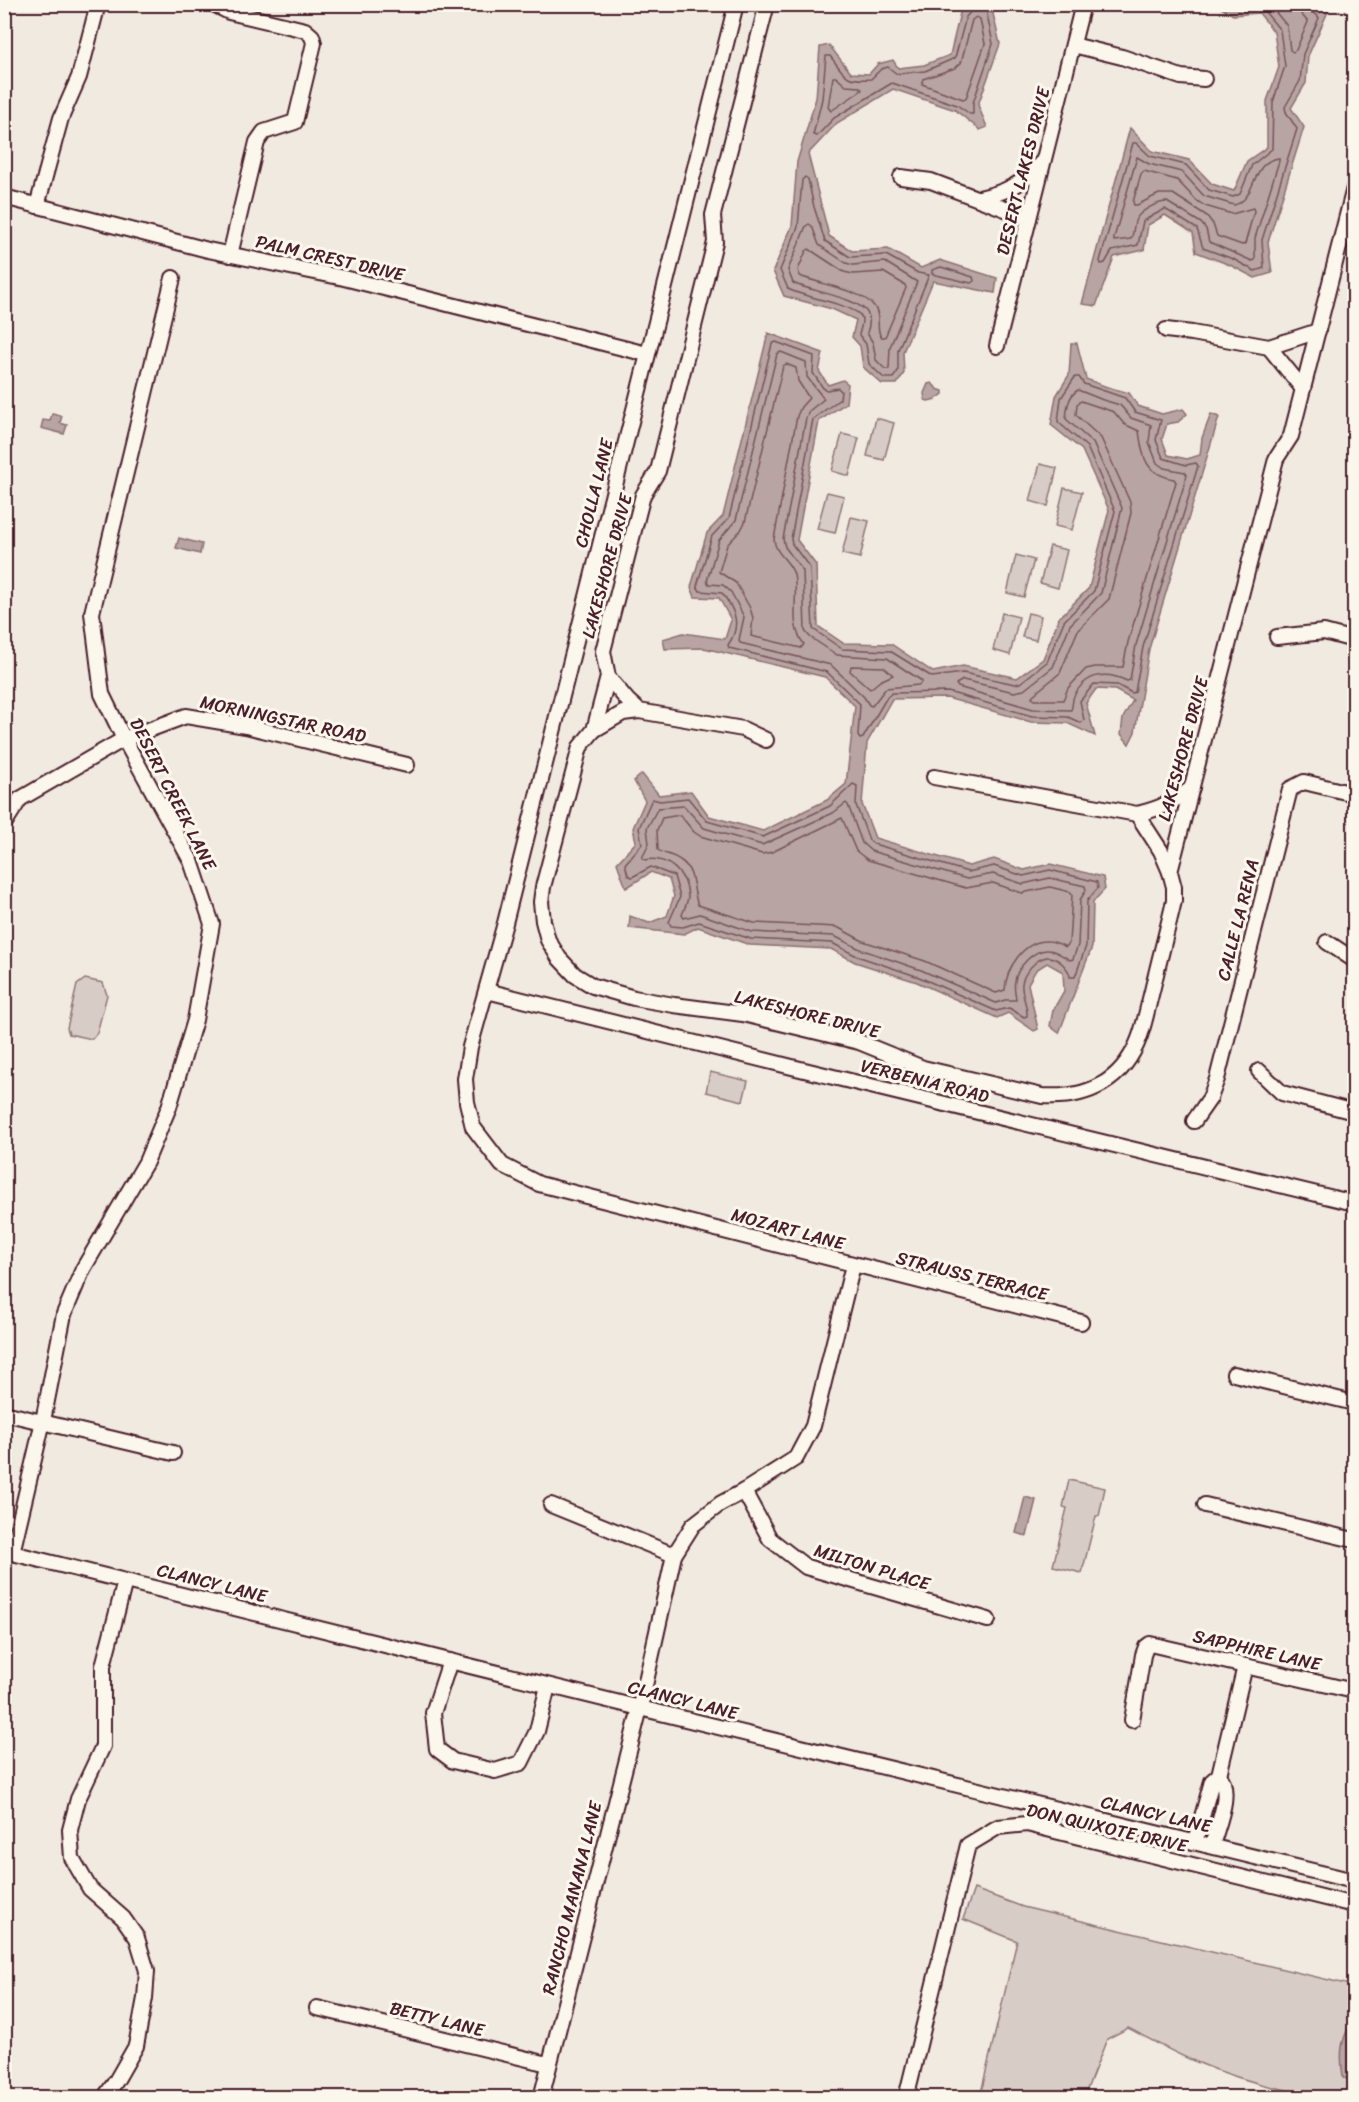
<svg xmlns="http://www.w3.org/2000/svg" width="1359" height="2102" font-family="Sriracha,sans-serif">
  <rect width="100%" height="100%" fill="#f0eae0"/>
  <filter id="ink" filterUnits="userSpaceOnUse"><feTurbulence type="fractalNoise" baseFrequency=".0167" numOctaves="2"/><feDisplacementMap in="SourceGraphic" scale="12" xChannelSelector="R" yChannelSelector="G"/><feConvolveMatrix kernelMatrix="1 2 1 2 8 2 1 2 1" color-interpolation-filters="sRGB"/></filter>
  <g filter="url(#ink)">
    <!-- green -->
    <g fill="#d8ccc6" stroke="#917678" stroke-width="1.5">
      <polygon points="876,418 894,423 884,460 867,456"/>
      <polygon points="842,434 859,438 849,476 832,471"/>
      <polygon points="1040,464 1057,468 1048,506 1030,501"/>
      <polygon points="1064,488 1082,492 1072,530 1055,526"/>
      <polygon points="827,492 844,496 835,533 817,529"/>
      <polygon points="851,517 869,521 860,558 842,554"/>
      <polygon points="1050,546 1067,550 1058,588 1040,583"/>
      <polygon points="1016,555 1034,560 1024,597 1007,593"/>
      <polygon points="1002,613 1019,617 1010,655 993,650"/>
      <polygon points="1028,613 1041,616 1036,640 1022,637"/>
      <polygon points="85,979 103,983 107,995 97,1033 92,1039 69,1034 67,1028 77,985"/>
      <polygon points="710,1072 748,1081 743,1101 706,1092"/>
      <polygon points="1069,1480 1105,1488 1099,1516 1096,1516 1082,1573 1053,1566 1067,1508 1063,1507"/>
      <path d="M974,1889L1023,1907L1354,1986V2097C1300,2097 1244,2082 1194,2061C1171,2052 1150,2039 1128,2028L1107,2039L1084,2097H980L1017,1941L963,1919Z"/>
    </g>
    <!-- water -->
    <g fill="#b8a4a2" stroke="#8c6f72" stroke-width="1.5">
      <polygon points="1304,4 1317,9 1320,5 1331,5 1308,56 1306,83 1291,108 1304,127 1268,242 1272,273 1255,278 1230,265 1196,252 1193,233 1165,215 1148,225 1144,250 1114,257 1096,306 1082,304 1130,128 1152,151 1189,160 1212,184 1234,191 1247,161 1267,147 1267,101 1279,67 1274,32 1259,13 1233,15 1216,5"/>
      <polygon points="969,5 991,5 1000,44 978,105 987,127 980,130 955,110 893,89 837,123 808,154 829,236 852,251 888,249 921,268 940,260 997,278 995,293 933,281 903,352 904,373 897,384 882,384 863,367 860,346 852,337 856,320 832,309 784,296 773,271 792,226 797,162 816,98 820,47 829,45 851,73 869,74 878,64 893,60 898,68 924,65 950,55 960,13"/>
      <polygon points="768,333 823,353 819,371 828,385 843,380 848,384 846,403 819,421 797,540 816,565 818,626 843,643 891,644 933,672 963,666 1017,678 1043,659 1059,618 1089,588 1109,510 1082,450 1051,425 1056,396 1069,375 1071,344 1077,343 1086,379 1107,387 1129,393 1138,406 1162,414 1183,409 1187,414 1178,422 1167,424 1162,439 1168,455 1187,459 1200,455 1202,438 1211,414 1219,417 1149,649 1135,732 1129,744 1121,734 1123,718 1133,700 1115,690 1096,689 1086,703 1095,736 1067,723 1031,722 947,698 892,699 867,743 862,804 875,838 969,866 994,859 1024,870 1050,864 1103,877 1105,889 1093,902 1092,947 1059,1033 1050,1026 1053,1010 1064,991 1063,972 1047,963 1036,970 1028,984 1038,1029 1034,1031 1008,1013 997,1018 917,982 855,962 831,949 750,945 698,927 684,934 629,928 630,916 649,923 667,916 674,896 669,879 651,872 626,888 617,863 636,842 633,828 645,801 634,781 642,774 659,795 691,791 709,816 763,831 827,800 846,784 855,706 825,677 704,648 665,649 663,639 683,633 725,639 731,620 719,598 695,597 691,587 707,533 723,516"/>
      <polygon points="932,383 937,389 943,391 943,394 936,399 928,401 925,400 924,393 928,384"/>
      <polygon points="52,414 62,416 60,423 67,425 64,434 41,428 43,420 50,421"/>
      <polygon points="179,538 202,544 200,554 176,548"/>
      <polygon points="1025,1497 1036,1500 1027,1536 1016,1533"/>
      <path d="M1354,2017V2083L1343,2077C1339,2051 1341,2040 1354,2017Z"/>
    </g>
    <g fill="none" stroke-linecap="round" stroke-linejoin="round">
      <!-- shore -->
      <g stroke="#76545b" stroke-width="1.5">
        <path d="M973,4L972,10L966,17L955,58L925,71L897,74L888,67L881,69L871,79C844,81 846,76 830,56H826L822,99L813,135L817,136L834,118L892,83L957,105L970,114H973V103L993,44L985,4"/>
        <polyline points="1228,4 1235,8 1261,7 1280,30 1285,66 1273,102 1272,149 1252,165 1240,194 1233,197 1209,190 1186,165 1150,156 1136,143 1133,143 1100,261 1101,264 1105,263 1112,251 1138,245 1143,221 1165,209 1197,229 1203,248 1233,259 1255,271 1264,268 1262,240 1297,129 1286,112 1285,107 1300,81 1303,54 1319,18 1317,15 1308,11 1307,4"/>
        <polyline points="1269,4 1287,26 1290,50 1293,52 1296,50 1308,22 1301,14 1299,4"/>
        <polygon points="976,17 980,19 985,44 966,98 963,99 922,84 923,79 955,68 961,63 972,20"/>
        <polygon points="833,77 836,77 846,86 860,87 862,90 831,111 828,107"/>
        <path d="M1137,157L1149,164L1182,172L1204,196L1234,205C1257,200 1250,161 1279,158V161L1255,238V260L1252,261L1209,242L1206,229L1201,223L1167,202C1158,202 1141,210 1136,219C1133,225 1134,233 1131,239L1114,241V238Z"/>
        <polygon points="1144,171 1177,180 1196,200 1205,206 1232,214 1253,208 1254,211 1245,244 1242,245 1217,236 1213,224 1207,216 1173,194 1159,194 1137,205 1134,205 1133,202 1141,174"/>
        <path d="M805,177L808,179L814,207L825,241L850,257L886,255L918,273L929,275L898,350V371L893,378H884L869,364L866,344L859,335C860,330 864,321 861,316C852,304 802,297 788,289L780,270L798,227L802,180Z"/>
        <path d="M809,224L812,226L819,245L846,263L853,265L885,262L917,282L890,347L889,369H885L876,360L873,343L867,333C869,327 871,320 868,314C861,298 809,291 793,283L788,270L806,226Z"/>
        <path d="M809,249L844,272L853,274L883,272L905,285L906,288L885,337H881C875,328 882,316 874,306C861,290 819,284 800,276L798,270L806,251Z"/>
        <polygon points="941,267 973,277 974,281 971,283 932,274 932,270"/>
        <path d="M776,342L814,356L813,373L823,388L827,390L838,388L841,391L840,399L813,419L791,539L792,544L810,568L813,629L842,649L890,651L932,677L963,673L1015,684L1020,683L1047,662L1064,621L1094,591L1115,511L1087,447L1058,422L1061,398L1075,377H1079L1084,384L1125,398L1135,412L1161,420L1156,440L1163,458L1186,465L1196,463L1198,466L1143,647L1135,692L1132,693L1117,685L1094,684L1080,701L1084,720L1081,723L1068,717L1032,716L948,692L892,693L887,697L863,738L860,739L858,736L860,704L827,672L729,648L728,645C742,625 735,610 722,593L700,591L697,586L712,536L729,518L772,344Z"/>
        <polygon points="781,352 806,362 807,377 824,399 809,411 806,418 783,539 785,547 803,571 805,631 810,637 837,655 887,658 922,681 919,685 886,688 872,706 869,705 864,697 831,665 740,643 739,640 744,617 731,592 723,585 709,584 707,581 719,540 736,520 777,354"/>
        <path d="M786,364L796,368L798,381L809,398L801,407L797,416L774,539C775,555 791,561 794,575C799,598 788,625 804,644L801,648L751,636L753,618L750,608L736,583L719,572L727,545L741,530L745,522L783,366Z"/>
        <path d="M1078,390L1103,400L1120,405L1131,418L1151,425L1149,442L1157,463L1164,468L1185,472L1187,475L1136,645L1130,680L1127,681C1106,671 1086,673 1074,696C1072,700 1073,706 1071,710L1033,709L958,687L956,684L963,680L1014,692L1024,690L1053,667L1070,625L1101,593L1122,508L1093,443L1066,419C1067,408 1068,396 1078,390Z"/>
        <path d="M1081,401L1114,412L1124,424L1139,431C1143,457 1144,473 1174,479L1176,482L1128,642L1123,667H1095L1086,669L1068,688L1063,700H1035L1032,698L1033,695L1060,673L1078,630L1109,599L1131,513L1130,502L1101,438L1076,415L1077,404Z"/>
        <polygon points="851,666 884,667 893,675 880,681 870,689 850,671"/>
        <path d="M853,784L857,786L856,805L869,840L874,844L968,872L994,866L1023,876L1050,870L1097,882L1098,888L1087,901L1086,946L1075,977H1070C1069,968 1057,956 1047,957C1036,958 1023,974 1022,984C1021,995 1028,1006 1027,1016L1024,1017L1009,1008L996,1011L919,977L857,956L832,943L751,939L699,922L683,927L671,926L669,922L680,897L674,876L651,867L632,877L628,875L625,864L642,844L639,828L652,799L660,801L688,798L707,821L763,837L830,806Z"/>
        <path d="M846,803L848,805L862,843L871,851L967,879L993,874L1023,884L1050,878L1085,886L1086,890L1080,900L1078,945L1073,959L1070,960C1063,956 1055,950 1048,950C1033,949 1017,968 1015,981C1013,987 1016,994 1016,1000H1005L996,1003L921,970L860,949L834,936L752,932L700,914L684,918L682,915C684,909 688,902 688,896C687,873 667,856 645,860L642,858L649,844L647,828L658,808L684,806L704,828L762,845L833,813Z"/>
        <path d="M680,815L694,832L700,836L762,854L772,852L842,818L856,851L868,860L966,888L993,883L1022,893L1050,887L1070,892L1072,895L1069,943L1066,947C1060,944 1054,941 1048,941C1023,940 1006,969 1005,990L996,993L925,961L863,941L837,927L754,923L698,905C692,891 696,870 680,860C673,855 664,854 658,850L657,830L662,818Z"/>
      </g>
      <defs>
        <g id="minor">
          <polyline points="213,4 229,12 305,30 312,36 314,43 295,122 264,132 257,142 230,255"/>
          <polyline points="736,4 505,923 470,1047 465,1079 467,1102 473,1127 502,1165 539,1184 1081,1322"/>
          <path d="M767,4L713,215L715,242L658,471L643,495L603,651L608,677L594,730L580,747L543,887L541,902L543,921L548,940L559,958L575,975L593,986L634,998L674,1005L743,1014L859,1042L923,1068L1042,1096C1088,1099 1124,1081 1140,1036C1145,1022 1148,1006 1152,991C1159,961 1167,931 1174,901V887L1170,872L1276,459L1291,436L1354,188"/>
          <polyline points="1073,45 1122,57 1181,77 1204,79"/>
          <polyline points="901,177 931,181 1029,218"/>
          <polyline points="4,197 208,250 344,278 647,354"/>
          <path d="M979,198C1004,193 1024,184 1041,163"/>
          <polyline points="37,206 61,118 79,77 98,4"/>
          <polyline points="1166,330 1192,333 1269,347 1318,331"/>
          <polyline points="997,346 1083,4"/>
          <polyline points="1269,347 1303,389"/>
          <polyline points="1277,637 1324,632 1354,640"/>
          <polyline points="608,677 628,701 639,711"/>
          <polyline points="594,730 623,713 639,711 743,729 766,740"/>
          <path d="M934,777L1137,814C1159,809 1174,802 1192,788"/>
          <polyline points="1137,814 1161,851 1170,872"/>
          <polyline points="4,824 20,799 124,739 186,716 246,726 407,765"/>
          <polyline points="1327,942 1354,960"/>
          <polyline points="487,991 792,1067 1354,1203"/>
          <polyline points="1259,1071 1282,1093 1354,1112"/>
          <polyline points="1194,1121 1210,1098 1217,1079 1290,789 1304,782 1354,794"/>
          <polyline points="1234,1374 1354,1403"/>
          <polyline points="4,1413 173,1453"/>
          <polyline points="744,1491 770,1539 806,1567 988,1620"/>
          <polyline points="551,1505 674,1555"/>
          <polyline points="1205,1505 1354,1540"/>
          <polyline points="4,1551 640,1708 1354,1881"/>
          <polyline points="12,1553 43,1421 64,1314 83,1269 146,1162 169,1107 195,1020 212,924 191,861 124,739 102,694 92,613 173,278"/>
          <polyline points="450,1661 433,1713 437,1749 453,1761 495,1771 521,1763 537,1731 548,1686"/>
          <polyline points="1132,1720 1143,1655 1146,1647 1150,1644 1354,1691"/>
          <polyline points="1195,1842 1212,1781 1219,1775 1245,1666"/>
          <path d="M1212,1846C1217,1826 1233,1793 1219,1775"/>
          <polyline points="317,2008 548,2064"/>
          <polyline points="104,2098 116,2081 136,2046 145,1998 147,1971 137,1938 123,1918 90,1889 72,1858 70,1830 78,1799 103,1746 103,1666 125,1581"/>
          <polyline points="541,2098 640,1708 674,1555 693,1525 720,1504 744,1491 796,1458 813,1426 853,1265"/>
          <polyline points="906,2098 968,1845 998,1827 1027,1824 1354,1905"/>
        </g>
      </defs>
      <!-- minor casing -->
      <use href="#minor" stroke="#4a1f2b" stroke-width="18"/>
      <!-- minor -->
      <use href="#minor" stroke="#fbf7ec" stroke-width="14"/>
    </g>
  </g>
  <g text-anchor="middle" stroke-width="6" stroke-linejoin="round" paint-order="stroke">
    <!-- street labels -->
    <g font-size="18" fill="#4a1f2b" stroke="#fbf7ec">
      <text transform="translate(1023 171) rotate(-76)" y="6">DESERT LAKES DRIVE</text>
      <text transform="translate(330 258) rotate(13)" y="6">PALM CREST DRIVE</text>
      <text transform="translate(594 493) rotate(-76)" y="6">CHOLLA LANE</text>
      <text transform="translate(607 566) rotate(-75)" y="6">LAKESHORE DRIVE</text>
      <text transform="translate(283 719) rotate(12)" y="6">MORNINGSTAR ROAD</text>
      <text transform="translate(1183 749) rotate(-75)" y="6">LAKESHORE DRIVE</text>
      <text transform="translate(173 794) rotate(63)" y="6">DESERT CREEK LANE</text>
      <text transform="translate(1238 920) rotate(-76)" y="6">CALLE LA RENA</text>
      <text transform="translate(807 1014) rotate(14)" y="6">LAKESHORE DRIVE</text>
      <text transform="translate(925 1081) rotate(14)" y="6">VERBENIA ROAD</text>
      <text transform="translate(788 1229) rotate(15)" y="6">MOZART LANE</text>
      <text transform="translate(972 1276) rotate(14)" y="6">STRAUSS TERRACE</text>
      <text transform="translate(872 1567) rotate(17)" y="6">MILTON PLACE</text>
      <text transform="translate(212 1583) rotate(14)" y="6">CLANCY LANE</text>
      <text transform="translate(1257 1650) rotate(13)" y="6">SAPPHIRE LANE</text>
      <text transform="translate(683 1700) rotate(14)" y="6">CLANCY LANE</text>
      <text transform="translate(1156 1814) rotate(13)" y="6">CLANCY LANE</text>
      <text transform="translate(1107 1828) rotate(13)" y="6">DON QUIXOTE DRIVE</text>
      <text transform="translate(572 1898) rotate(-76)" y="6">RANCHO MANANA LANE</text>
      <text transform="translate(437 2019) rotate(14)" y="6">BETTY LANE</text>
    </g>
  </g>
  <!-- margin -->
  <rect width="1359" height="2102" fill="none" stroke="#fbf7ec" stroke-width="24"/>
  <rect x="12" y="12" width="1335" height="2078" fill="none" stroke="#4a1f2b" stroke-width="2" filter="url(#ink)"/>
</svg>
